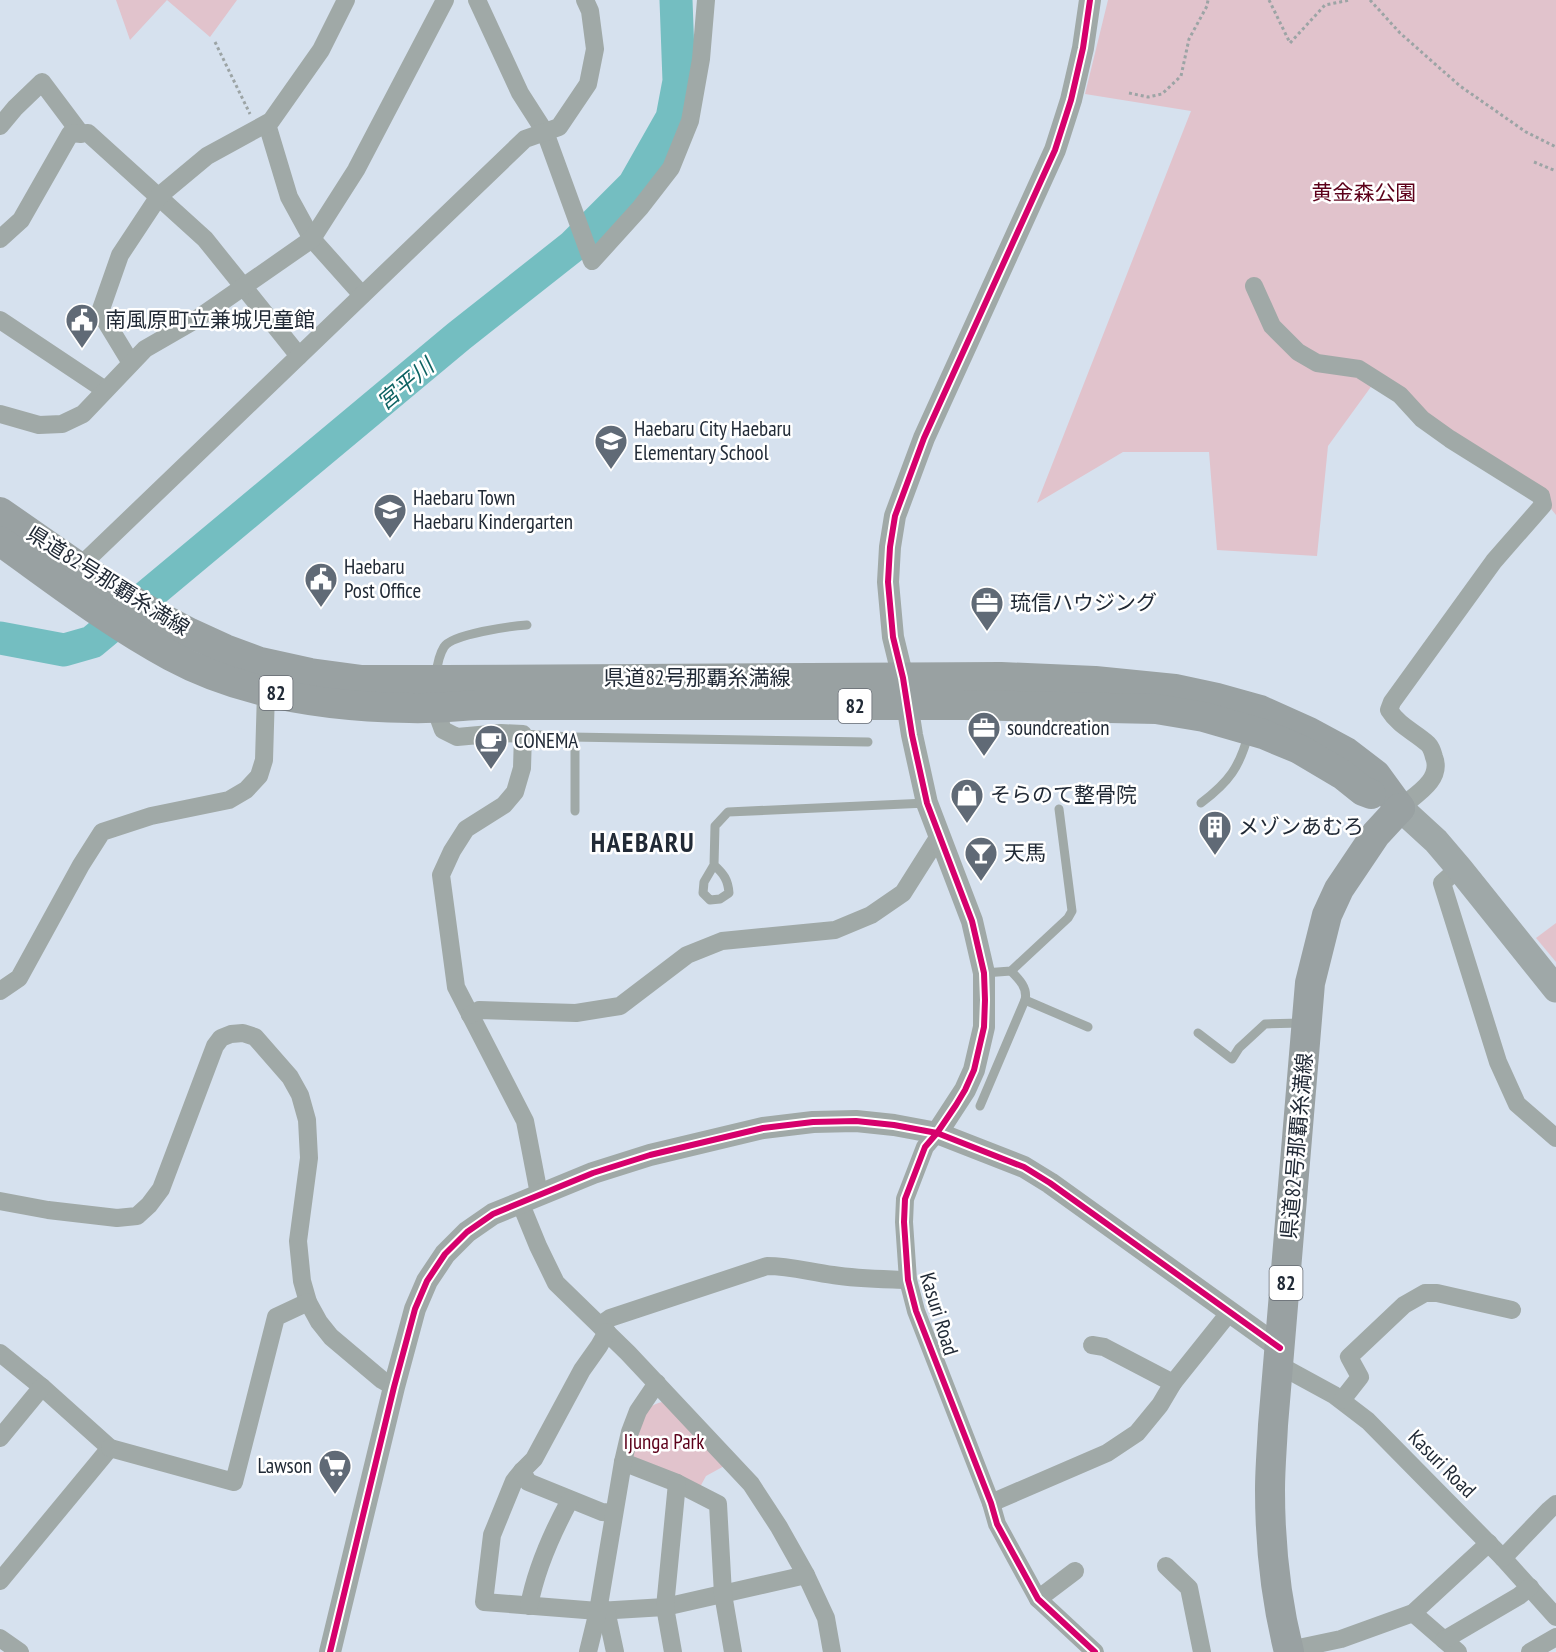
<svg xmlns="http://www.w3.org/2000/svg" width="1556" height="1652" font-family="'PT Sans Narrow','Noto Sans JP',sans-serif">
  <rect width="100%" height="100%" fill="#d6e1ee"/>
  <!-- green -->
  <g fill="#e1c3cc">
    <polygon points="116,0 237,0 210,37 167,0 130,40"/>
    <polygon points="1108,0 1556,0 1556,515 1527,479 1373,384 1328,446 1317,556 1217,550 1209,452 1123,452 1037,503 1191,111 1085,94"/>
    <polygon points="1556,923 1556,962 1536,938"/>
    <path d="M662,1402L726,1465L706,1476L700,1487L637,1459L631,1454C633,1444 643,1417 649,1409C652,1405 657,1403 662,1402Z"/>
  </g>
  <g fill="none" stroke-linecap="round" stroke-linejoin="round">
    <!-- river -->
    <polyline stroke="#74bec1" stroke-width="33" points="0,638 64,650 92,642 459,336 573,246 634,185 672,118 679,81 676,0"/>
    <!-- path -->
    <g stroke="#9ca4a5" stroke-width="3" stroke-dasharray="3 3" stroke-linecap="butt">
      <polyline points="1269,0 1290,43 1325,5 1350,0"/>
      <polyline points="1370,0 1400,33 1460,86 1526,132 1556,147"/>
      <polyline points="215,42 250,114"/>
      <polyline points="1129,93 1148,97 1162,94 1181,76 1189,39 1207,6 1208,0"/>
      <polyline points="1534,162 1556,171"/>
    </g>
    <!-- service -->
    <g stroke="#a0a9a7" stroke-width="9">
      <path d="M436,675C437,666 439,655 444,647C452,634 511,626 527,625"/>
      <polyline points="523,734 570,737 575,747 575,811"/>
      <polyline points="570,737 868,742"/>
      <path d="M1201,803C1229,782 1240,767 1249,732"/>
      <path d="M714,865L704,882L703,893L710,900L720,899L729,893C728,880 724,874 714,865L715,826L728,812L927,803"/>
      <polyline points="984,973 1011,971 1068,918 1072,911 1059,809"/>
      <polyline points="1025,1000 1088,1027"/>
      <polyline points="1198,1033 1232,1059 1239,1048 1265,1024 1301,1023"/>
      <path d="M980,1106L1025,1000C1028,988 1019,979 1011,971"/>
    </g>
    <!-- minor -->
    <g stroke="#a0a9a7" stroke-width="18">
      <polyline points="477,0 520,93 545,132 592,261 640,208 671,168 690,121 701,59 706,0"/>
      <polyline points="267,124 289,197 312,239 362,295"/>
      <polyline points="0,126 15,108 42,82 81,134"/>
      <polyline points="0,239 21,220 70,134 88,133 205,239 299,356"/>
      <path d="M1254,286L1272,326L1298,352L1317,363L1359,369L1400,395L1422,419L1450,439L1541,496L1543,505L1494,561L1392,702L1389,710C1399,726 1415,732 1428,744C1431,747 1433,753 1434,757C1443,780 1415,795 1400,808"/>
      <polyline points="0,320 105,390"/>
      <polyline points="131,363 100,312 120,255 159,196 207,156 271,121 321,50 346,0"/>
      <polyline points="0,414 39,425 62,424 83,414 145,349 197,319 312,239 356,170 445,0"/>
      <polyline points="74,572 525,139 559,127 588,84 595,49 590,11 585,0"/>
      <polyline points="435,708 443,730 457,737 501,733 523,734 522,768 515,792 504,805 466,829 452,851 441,875 456,987 525,1121 539,1194"/>
      <polyline points="1459,868 1442,883 1498,1062 1517,1104 1556,1138"/>
      <polyline points="0,991 19,978 81,865 102,832 151,816 229,800 246,790 259,776 264,760 266,692"/>
      <polyline points="470,1015 479,1010 576,1013 620,1006 687,955 722,941 835,930 871,915 903,893 939,836"/>
      <polyline points="937,1133 925,1147 905,1199 904,1222 908,1280 916,1311 991,1503 997,1524 1038,1599 1095,1652"/>
      <polyline points="0,1201 48,1210 117,1218 137,1216 149,1205 161,1189 215,1046 221,1038 231,1034 243,1033 255,1037 290,1077 300,1095 307,1120 309,1158 298,1241 302,1281 308,1302 319,1322 331,1337 382,1380 394,1387"/>
      <polyline points="520,1202 538,1246 556,1283 628,1353 751,1484 779,1527 806,1575 826,1618 832,1652"/>
      <path d="M600,1325L610,1318L767,1266C790,1266 810,1272 833,1275C858,1279 883,1279 908,1280"/>
      <polyline points="607,1332 599,1346 582,1370 534,1459 522,1471 514,1481 492,1535 484,1602 598,1611 665,1607 806,1575"/>
      <polyline points="1092,1345 1104,1347 1173,1383"/>
      <polyline points="0,1353 42,1387 110,1448 0,1581"/>
      <polyline points="1279,1365 1334,1395 1368,1421 1503,1558 1556,1617"/>
      <polyline points="1342,1400 1360,1377 1349,1357 1404,1305 1425,1293 1437,1293 1512,1310"/>
      <polyline points="0,1438 42,1387"/>
      <polyline points="110,1448 234,1482 276,1317 308,1302"/>
      <polyline points="623,1462 677,1483 718,1504 723,1594 733,1652"/>
      <polyline points="522,1471 528,1482 602,1512 614,1513"/>
      <polyline points="991,1503 1107,1453 1137,1433 1160,1405 1173,1383 1229,1313"/>
      <polyline points="1503,1558 1549,1510 1556,1504"/>
      <polyline points="1166,1566 1189,1588 1202,1652"/>
      <polyline points="1038,1599 1075,1571"/>
      <path d="M529,1606C536,1569 552,1533 570,1500"/>
      <polyline points="606,1610 615,1652"/>
      <polyline points="1413,1613 1458,1652"/>
      <polyline points="0,1638 20,1652"/>
      <polyline points="1444,1640 1519,1596 1530,1587"/>
      <polyline points="1289,1650 1341,1639 1413,1613 1489,1543"/>
      <polyline points="588,1652 598,1611 623,1462 630,1432 638,1411 657,1383"/>
      <polyline points="673,1652 665,1607 677,1483"/>
      <polyline points="1530,1652 1556,1637"/>
    </g>
    <!-- tertiary -->
    <g stroke="#a0a9a7" stroke-width="22">
      <polyline points="937,1133 965,1090 974,1070 984,1027 984,973 972,921 927,803 912,735 903,678 893,637 888,582 890,547 895,516 924,438 1055,150 1071,100 1083,48 1090,0"/>
      <polyline points="330,1652 394,1387 415,1309 427,1281 445,1254 467,1232 493,1214 593,1173 650,1155 763,1128 813,1122 856,1121 894,1125 937,1133 1024,1167 1050,1183 1280,1348"/>
    </g>
    <!-- secondary -->
    <polyline stroke="#9fa8a8" stroke-width="27" points="1400,808 1436,841 1459,868 1556,989"/>
    <!-- primary -->
    <g stroke="#99a1a2" stroke-width="30">
      <polyline points="0,512 79,567 154,614 190,633 225,649 260,662 310,673 362,680 444,680 1001,677 1095,681 1175,689 1217,698 1260,710 1309,732 1346,752 1376,775 1400,808"/>
      <path d="M0,541C56,581 110,623 171,656C243,695 329,707 410,708C433,709 455,706 478,705H964L1156,709L1204,717L1263,734L1299,749L1343,775L1363,791L1371,794"/>
      <path d="M1289,1652C1276,1600 1270,1545 1270,1490C1270,1469 1272,1447 1273,1425L1310,983L1327,915L1339,889L1376,834L1400,808"/>
    </g>
    <defs>
      <g id="cycleway">
        <polyline points="1090,0 1083,48 1071,100 1055,150 924,438 895,516 890,547 888,582 893,637 903,678 912,735 927,803 972,921 984,973 985,1000 984,1027 974,1070 965,1090 956,1105 937,1133 925,1147 905,1199 904,1222 908,1280 916,1311 991,1503 997,1524 1038,1599 1095,1652"/>
        <polyline points="330,1652 394,1387 415,1309 427,1281 445,1254 467,1232 493,1214 593,1173 650,1155 763,1128 813,1122 856,1121 894,1125 937,1133 1024,1167 1050,1183 1280,1348"/>
      </g>
    </defs>
    <!-- cycleway casing -->
    <use href="#cycleway" stroke="#fff" stroke-width="10"/>
    <!-- cycleway -->
    <use href="#cycleway" stroke="#d6006c" stroke-width="6"/>
  </g>
  <!-- icons -->
  <defs>
    <symbol id="civic-pin" viewBox="-11 -11 22 30"><path d="M0 17L-7.5 6A9.5 9.5 0 1 1 7.5 6Z" fill="#606a76" stroke="#fff"/><path d="M-.6-6.5H3V-4.5H.6V-3L4-1V1h2V6H-6V1h2V-1L-.6-3ZM-1.2 2.5V6h2.4V2.5Z" fill="#fff"/></symbol>
    <symbol id="school-pin" viewBox="-11 -11 22 30"><path d="M0 17L-7.5 6A9.5 9.5 0 1 1 7.5 6Z" fill="#606a76" stroke="#fff"/><path d="M0-5L7-2L0 1L-7-2ZM-4 1L0 2.5L4 1V4Q0 6-4 4Z" fill="#fff"/></symbol>
    <symbol id="office-pin" viewBox="-11 -11 22 30"><path d="M0 17L-7.5 6A9.5 9.5 0 1 1 7.5 6Z" fill="#606a76" stroke="#fff"/><path d="M-6-3h4V-5.5h4V-3h4V5H-6ZM-1-4.5V-3h2v-1.5ZM-6 0V1H6V0Z" fill="#fff"/></symbol>
    <symbol id="cafe-pin" viewBox="-11 -11 22 30"><path d="M0 17L-7.5 6A9.5 9.5 0 1 1 7.5 6Z" fill="#606a76" stroke="#fff"/><path d="M-5.5-4.5H6V0H3Q3 3.5 0 3.5H-2.5Q-5.5 3.5-5.5 0ZM3-3.2v2h1.7v-2ZM-6 4.5H4V6H-6Z" fill="#fff"/></symbol>
    <symbol id="shop-pin" viewBox="-11 -11 22 30"><path d="M0 17L-7.5 6A9.5 9.5 0 1 1 7.5 6Z" fill="#606a76" stroke="#fff"/><path d="M-5-2.5h2.3a2.7 3.5 0 0 1 5.4 0H5L5.5 6h-11ZM-1.5-2.5h3a1.5 2.3 0 0 0-3 0Z" fill="#fff"/></symbol>
    <symbol id="building-pin" viewBox="-11 -11 22 30"><path d="M0 17L-7.5 6A9.5 9.5 0 1 1 7.5 6Z" fill="#606a76" stroke="#fff"/><path d="M-4-6H4V6H1V3H-1V6H-4ZM-2.5-4.3h1.7v1.8h-1.7ZM.8-4.3h1.7v1.8H.8ZM-2.5-1h1.7V.8h-1.7ZM.8-1h1.7V.8H.8Z" fill="#fff"/></symbol>
    <symbol id="bar-pin" viewBox="-11 -11 22 30"><path d="M0 17L-7.5 6A9.5 9.5 0 1 1 7.5 6Z" fill="#606a76" stroke="#fff"/><path d="M-6-5H6L.8 .8V4.5H3.5V6h-7V4.5H-.8V.8Z" fill="#fff"/></symbol>
    <symbol id="supermarket-pin" viewBox="-11 -11 22 30"><path d="M0 17L-7.5 6A9.5 9.5 0 1 1 7.5 6Z" fill="#606a76" stroke="#fff"/><path d="M-6-5.5h2.5l.6 2H6L4.5 2H-2.5L-4.4-4H-6ZM-1.5 3.2a1.3 1.3 0 1 0 .1 0ZM3 3.2a1.3 1.3 0 1 0 .1 0Z" fill="#fff"/></symbol>
  </defs>
  <g fill-rule="evenodd">
    <use href="#civic-pin" x="63" y="301" width="38" height="52"/>
    <use href="#school-pin" x="592" y="422" width="38" height="52"/>
    <use href="#school-pin" x="371" y="491" width="38" height="52"/>
    <use href="#civic-pin" x="302" y="560" width="38" height="52"/>
    <use href="#office-pin" x="968" y="584" width="38" height="52"/>
    <use href="#office-pin" x="965" y="709" width="38" height="52"/>
    <use href="#cafe-pin" x="472" y="722" width="38" height="52"/>
    <use href="#shop-pin" x="948" y="776" width="38" height="52"/>
    <use href="#building-pin" x="1196" y="808" width="38" height="52"/>
    <use href="#bar-pin" x="962" y="834" width="38" height="52"/>
    <use href="#supermarket-pin" x="316" y="1447" width="38" height="52"/>
  </g>
  <g text-anchor="middle" stroke-width="5" stroke-linejoin="round" paint-order="stroke">
    <!-- shield labels -->
    <g fill="#fff" stroke="#646a72" stroke-width="1.5">
      <rect x="259.5" y="676" width="33" height="34" rx="4.5"/>
      <rect x="838.5" y="689" width="33" height="34" rx="4.5"/>
      <rect x="1269.5" y="1266" width="33" height="34" rx="4.5"/>
    </g>
    <g font-size="20" font-weight="bold" fill="#212a36">
      <text x="276" y="700">82</text>
      <text x="855" y="713">82</text>
      <text x="1286" y="1290">82</text>
    </g>
    <!-- park labels -->
    <g font-size="21" fill="#5c001a" stroke="#fff">
      <text x="1364" y="200">黄金森公園</text>
      <text x="664" y="1449">Ijunga Park</text>
    </g>
    <!-- poi labels -->
    <g font-size="21" fill="#212a36" stroke="#fff" text-anchor="start">
      <text x="105" y="327">南風原町立兼城児童館</text>
      <text x="634" y="436">Haebaru City Haebaru<tspan x="634" dy="24">Elementary School</tspan></text>
      <text x="413" y="505">Haebaru Town<tspan x="413" dy="24">Haebaru Kindergarten</tspan></text>
      <text x="344" y="574">Haebaru<tspan x="344" dy="24">Post Office</tspan></text>
      <text x="1010" y="610">琉信ハウジング</text>
      <text x="1007" y="735">soundcreation</text>
      <text x="514" y="748">CONEMA</text>
      <text x="990" y="802">そらのて整骨院</text>
      <text x="1238" y="834">メゾンあむろ</text>
      <text x="1004" y="860">天馬</text>
      <text x="312" y="1473" text-anchor="end">Lawson</text>
    </g>
    <!-- street labels -->
    <g font-size="21" fill="#212a36" stroke="#fff">
      <text transform="translate(108 581) rotate(32)" y="7">県道82号那覇糸満線</text>
      <text x="697" y="685">県道82号那覇糸満線</text>
      <text transform="translate(1297 1146) rotate(-85)" y="7">県道82号那覇糸満線</text>
      <text transform="translate(939 1314) rotate(73)" y="7">Kasuri Road</text>
      <text transform="translate(1442 1464) rotate(45)" y="7">Kasuri Road</text>
    </g>
    <!-- water labels -->
    <g font-size="22" font-style="italic" fill="#0e6363" stroke="#fff">
      <text transform="translate(405 384) rotate(-40)" y="8">宮平川</text>
    </g>
    <!-- district labels -->
    <g font-size="27" font-weight="bold" letter-spacing="1.5" fill="#212a36" stroke="#fff">
      <text x="643" y="852">HAEBARU</text>
    </g>
  </g>
</svg>
